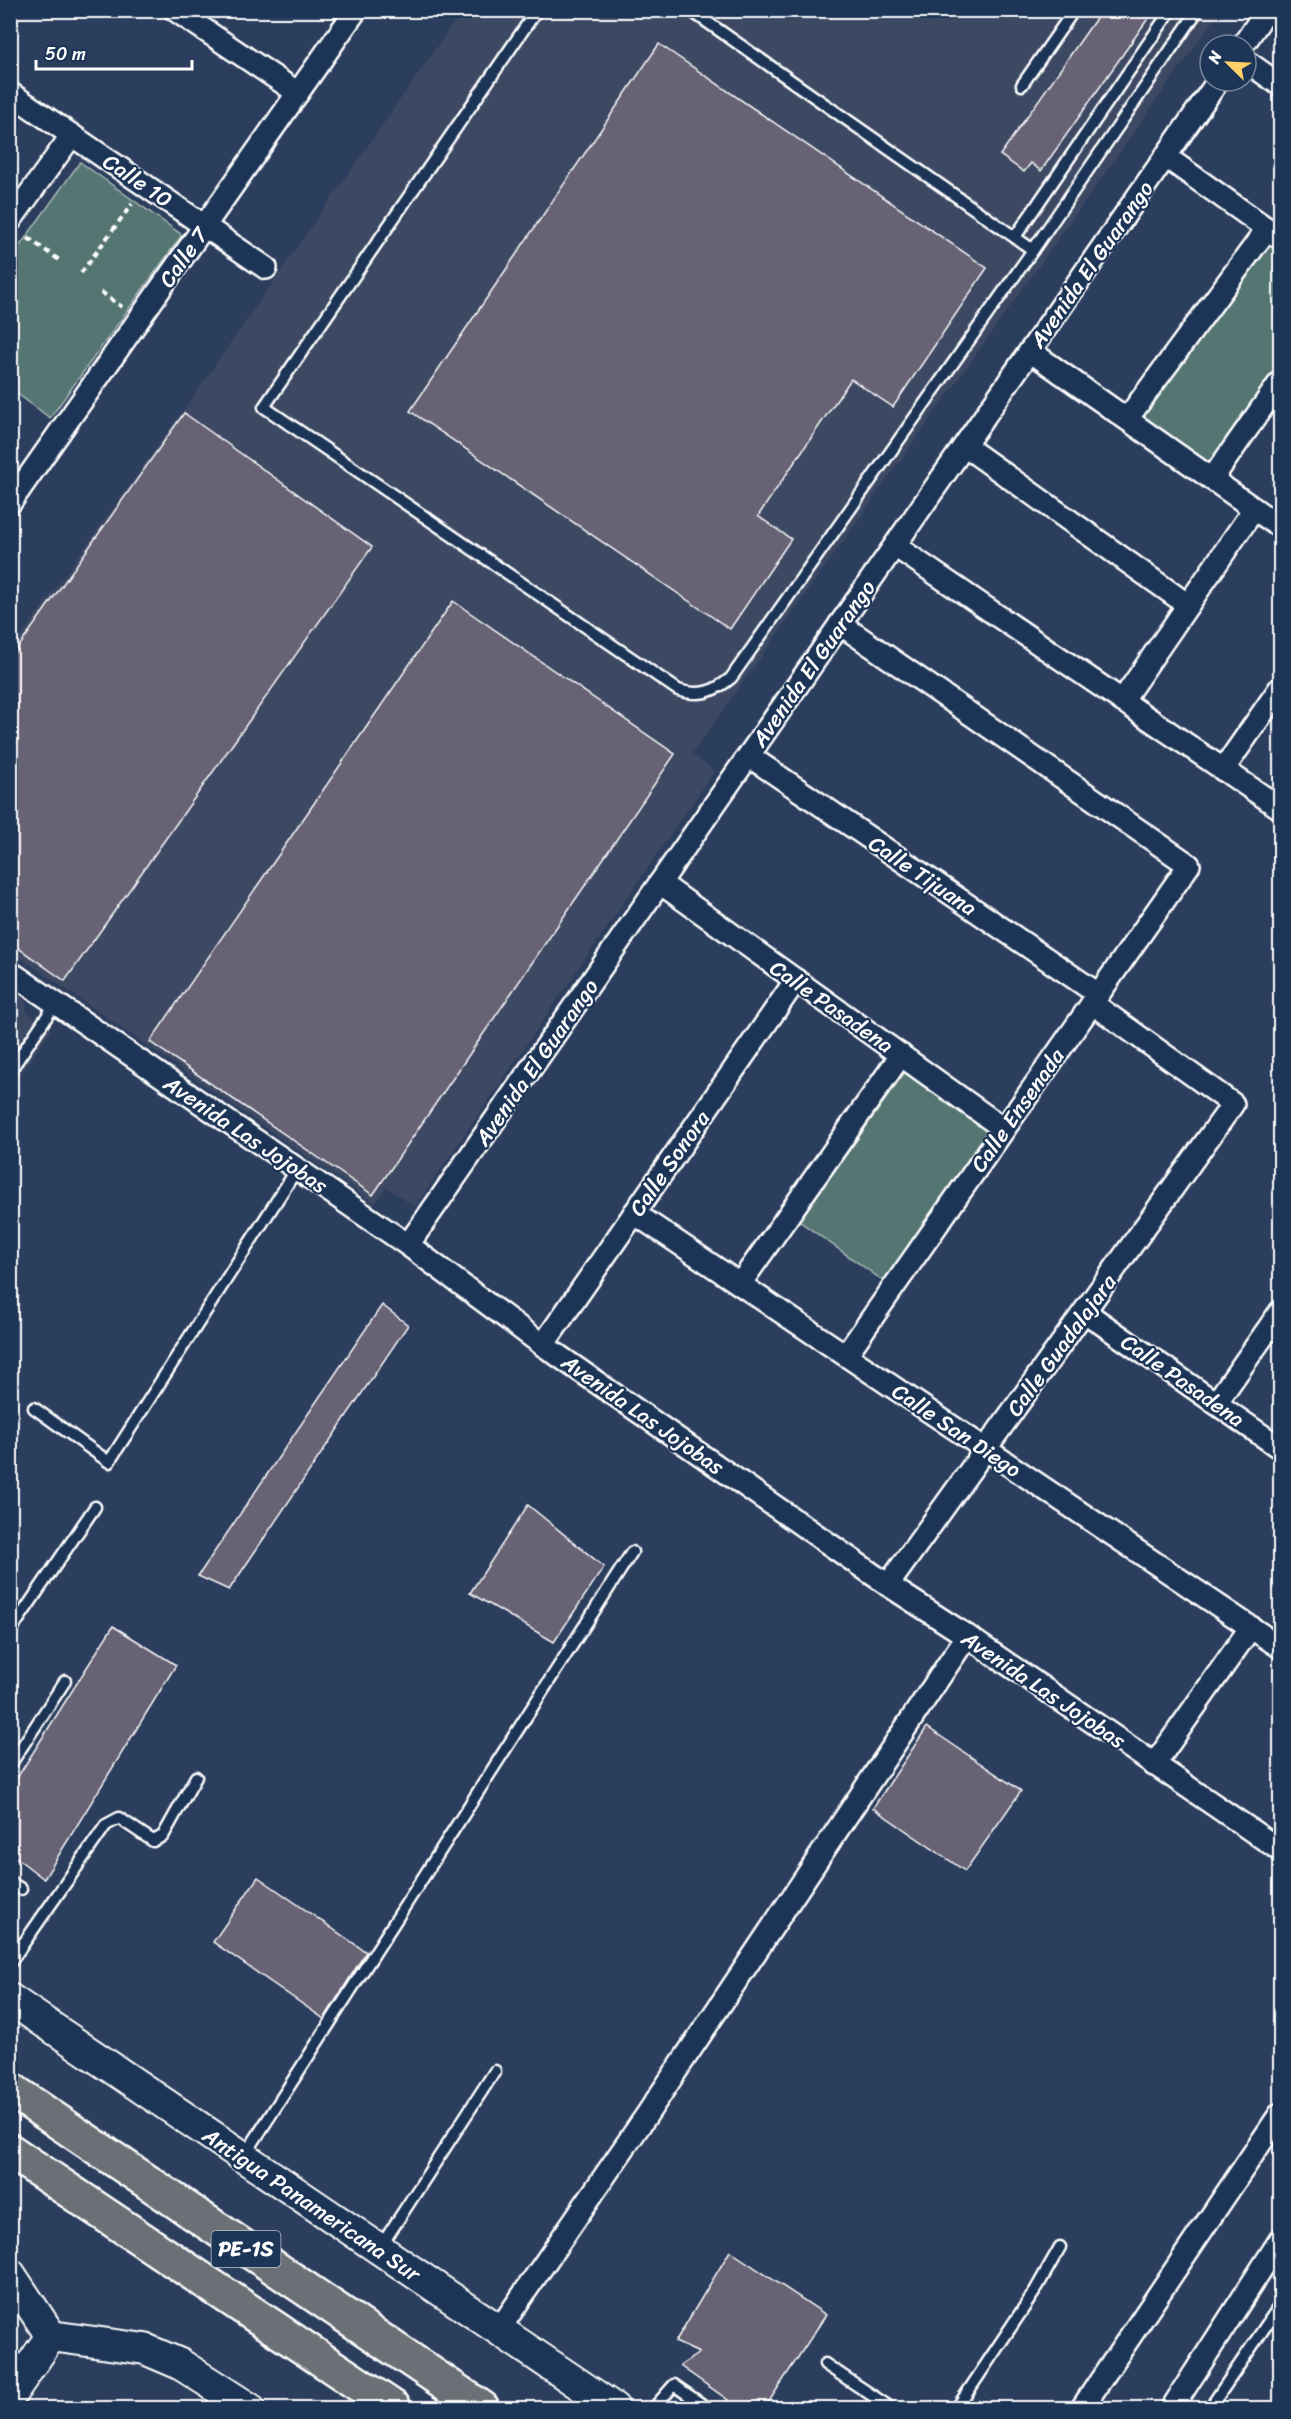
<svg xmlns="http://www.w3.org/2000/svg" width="1291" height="2419" font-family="Sriracha,sans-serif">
  <rect width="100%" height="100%" fill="#2c3e5d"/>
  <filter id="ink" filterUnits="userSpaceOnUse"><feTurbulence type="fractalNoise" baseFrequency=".0167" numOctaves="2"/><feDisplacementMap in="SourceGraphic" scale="12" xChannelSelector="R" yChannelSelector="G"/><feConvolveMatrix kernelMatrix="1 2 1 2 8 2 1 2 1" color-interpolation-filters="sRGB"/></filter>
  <g filter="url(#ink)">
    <!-- built -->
    <g fill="#3e4964">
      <polygon points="462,11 1220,11 692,754 714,771 415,1207 386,1187 375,1204 11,951 11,650 185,408"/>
      <polygon points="11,989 25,998 27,1012 51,1030 11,1089"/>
    </g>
    <!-- green -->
    <g fill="#557472" stroke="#aabab8" stroke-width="1.5">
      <polygon points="80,162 182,235 50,418 11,389 11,258"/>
      <polygon points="1266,243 1280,252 1280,366 1208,467 1140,417"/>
      <polygon points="905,1072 991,1133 885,1282 799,1221"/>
    </g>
    <!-- building -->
    <g fill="#676275" stroke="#fff" stroke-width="1.5">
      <polygon points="1102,10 1154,10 1041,171 1031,163 1024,172 1000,155"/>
      <polygon points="659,44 987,268 893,407 851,379 758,516 791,539 730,629 410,411"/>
      <polygon points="184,413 372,547 65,981 10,942 10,659"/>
      <polygon points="453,601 675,754 373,1195 150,1042"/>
      <polygon points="382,1305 408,1325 229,1590 198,1576"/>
      <polygon points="528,1505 604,1567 554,1642 470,1593"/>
      <polygon points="113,1626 176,1665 44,1879 10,1853 10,1789"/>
      <polygon points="927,1727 1021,1791 965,1871 873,1808"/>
      <polygon points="258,1877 366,1952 324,2019 213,1942"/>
      <polygon points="730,2251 826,2315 764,2409 741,2409 680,2366 699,2353 675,2342"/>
    </g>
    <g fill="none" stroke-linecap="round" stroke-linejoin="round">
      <defs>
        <g id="service">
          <path d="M537,10L264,407L678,690C699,697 714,692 731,678L1033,250L1198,10"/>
          <polyline points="690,10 1033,250"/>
          <polyline points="1022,85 1074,10"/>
          <polyline points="1015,237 1171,10"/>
          <polyline points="10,1071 56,1003"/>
          <polyline points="34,1408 109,1462 297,1169"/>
          <polyline points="10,1632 95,1507"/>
          <polyline points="10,1765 65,1681"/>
          <polyline points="10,1882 21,1889"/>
          <polyline points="10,1963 106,1825 119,1818 153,1841 163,1836 196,1777"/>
          <polyline points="245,2155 632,1552"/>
          <polyline points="381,2246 495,2071"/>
          <polyline points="825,2364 891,2408"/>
          <polyline points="654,2408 674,2385 707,2408"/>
          <polyline points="957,2408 1035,2291 1060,2247"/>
          <polyline points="1210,2408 1280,2305"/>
        </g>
        <g id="minor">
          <polyline points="175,10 298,93"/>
          <polyline points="1243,45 1267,10"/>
          <polyline points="1246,61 1280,85"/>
          <polyline points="10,93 266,268"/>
          <polyline points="1166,157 1280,238"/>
          <polyline points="10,221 72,135"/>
          <polyline points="1030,351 1280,527"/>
          <polyline points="1127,419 1267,229"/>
          <polyline points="965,446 1188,605"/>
          <polyline points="1212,479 1280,382"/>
          <polyline points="10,503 356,10"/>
          <polyline points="895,546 1280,808"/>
          <polyline points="840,624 1189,865 846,1355"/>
          <polyline points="1122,701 1254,509"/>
          <polyline points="749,756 1098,994"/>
          <polyline points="1223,770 1280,688"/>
          <polyline points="660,883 1004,1129"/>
          <polyline points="10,972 408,1245 543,1345 888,1585 967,1636 1280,1850"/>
          <polyline points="634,1213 1280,1647"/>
          <polyline points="408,1245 1218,81"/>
          <polyline points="740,1284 901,1055"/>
          <polyline points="1085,1312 1280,1448"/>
          <polyline points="543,1345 796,980"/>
          <polyline points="1216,1403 1280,1312"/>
          <polyline points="888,1585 1233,1104 1092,1003"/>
          <polyline points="1154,1765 1251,1627"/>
          <polyline points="498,2331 646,2116 967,1636"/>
          <polyline points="1082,2408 1280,2114"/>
          <polyline points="1172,2408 1280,2240"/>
        </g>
        <g id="secondary">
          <polyline points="10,1999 614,2408"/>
          <polyline points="10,2274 51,2336 145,2349 180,2364 249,2408"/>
          <polyline points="10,2396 51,2336"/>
        </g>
        <g id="motorway">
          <polyline points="10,2089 482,2408"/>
          <polyline points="10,2151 394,2408"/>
        </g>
      </defs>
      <!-- service casing -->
      <use href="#service" stroke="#fff" stroke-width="15"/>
      <!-- minor casing -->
      <use href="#minor" stroke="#fff" stroke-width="26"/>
      <!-- secondary casing -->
      <use href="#secondary" stroke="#fff" stroke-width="34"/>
      <!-- motorway casing -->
      <use href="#motorway" stroke="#fff" stroke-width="38"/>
      <!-- path -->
      <g stroke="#fff" stroke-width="4" stroke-dasharray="6 4.5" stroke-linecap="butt">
        <polyline points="28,238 59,260"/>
        <polyline points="81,273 132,204"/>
        <polyline points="101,292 122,307"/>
        <polyline points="10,2050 18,2055 12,2064"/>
      </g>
      <!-- service -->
      <use href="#service" stroke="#1d3557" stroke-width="10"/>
      <!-- minor -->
      <use href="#minor" stroke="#1d3557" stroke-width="21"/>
      <!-- secondary -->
      <use href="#secondary" stroke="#1d3557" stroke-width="30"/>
      <!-- motorway -->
      <use href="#motorway" stroke="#6a7074" stroke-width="33"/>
    </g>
  </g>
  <g text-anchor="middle" stroke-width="4.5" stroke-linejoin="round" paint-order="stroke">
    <!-- shield labels -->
    <rect fill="#1d3557" stroke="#bbc2cd" stroke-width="1.5" x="211.5" y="2231" width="69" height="36" rx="4.5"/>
    <g font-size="21" font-weight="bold" fill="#fff">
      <text x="246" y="2256">PE-1S</text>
    </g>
    <!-- street labels -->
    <g font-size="22" fill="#fff" stroke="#1d3557">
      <text transform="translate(138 180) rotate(34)" y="8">Calle 10</text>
      <text transform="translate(183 257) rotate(-55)" y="8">Calle 7</text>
      <text transform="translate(1091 264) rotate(-55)" y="8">Avenida El Guarango</text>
      <text transform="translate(813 663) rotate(-55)" y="8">Avenida El Guarango</text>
      <text transform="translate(923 875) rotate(34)" y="8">Calle Tijuana</text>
      <text transform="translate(832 1006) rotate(35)" y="8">Calle Pasadena</text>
      <text transform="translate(536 1062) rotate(-55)" y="8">Avenida El Guarango</text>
      <text transform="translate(1017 1110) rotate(-55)" y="8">Calle Ensenada</text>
      <text transform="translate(246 1134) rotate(34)" y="8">Avenida Las Jojobas</text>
      <text transform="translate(669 1163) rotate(-55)" y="8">Calle Sonora</text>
      <text transform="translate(1061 1345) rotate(-54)" y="8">Calle Guadalajara</text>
      <text transform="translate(1183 1380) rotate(35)" y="8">Calle Pasadena</text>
      <text transform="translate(643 1414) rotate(35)" y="8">Avenida Las Jojobas</text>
      <text transform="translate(957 1430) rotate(34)" y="8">Calle San Diego</text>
      <text transform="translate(1044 1689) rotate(34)" y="8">Avenida Las Jojobas</text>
      <text transform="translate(312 2204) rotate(34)" y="8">Antigua Panamericana Sur</text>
    </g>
  </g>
  <!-- margin -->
  <rect width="1291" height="2419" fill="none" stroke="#1d3557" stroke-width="36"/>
  <rect x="18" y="18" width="1255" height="2383" fill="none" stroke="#fff" stroke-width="2" filter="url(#ink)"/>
  <!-- north arrow -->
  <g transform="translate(1228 63) rotate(294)"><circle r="28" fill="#1d3557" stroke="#77869a" stroke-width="1.5"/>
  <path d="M0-4.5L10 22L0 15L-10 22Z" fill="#ffd166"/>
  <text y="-9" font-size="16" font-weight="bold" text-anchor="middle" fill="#ffffff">N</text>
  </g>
  <!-- scale -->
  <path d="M36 60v9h156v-9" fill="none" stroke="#ffffff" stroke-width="3"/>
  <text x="45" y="60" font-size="18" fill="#ffffff" stroke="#1d3557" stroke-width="4.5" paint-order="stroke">50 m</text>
</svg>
